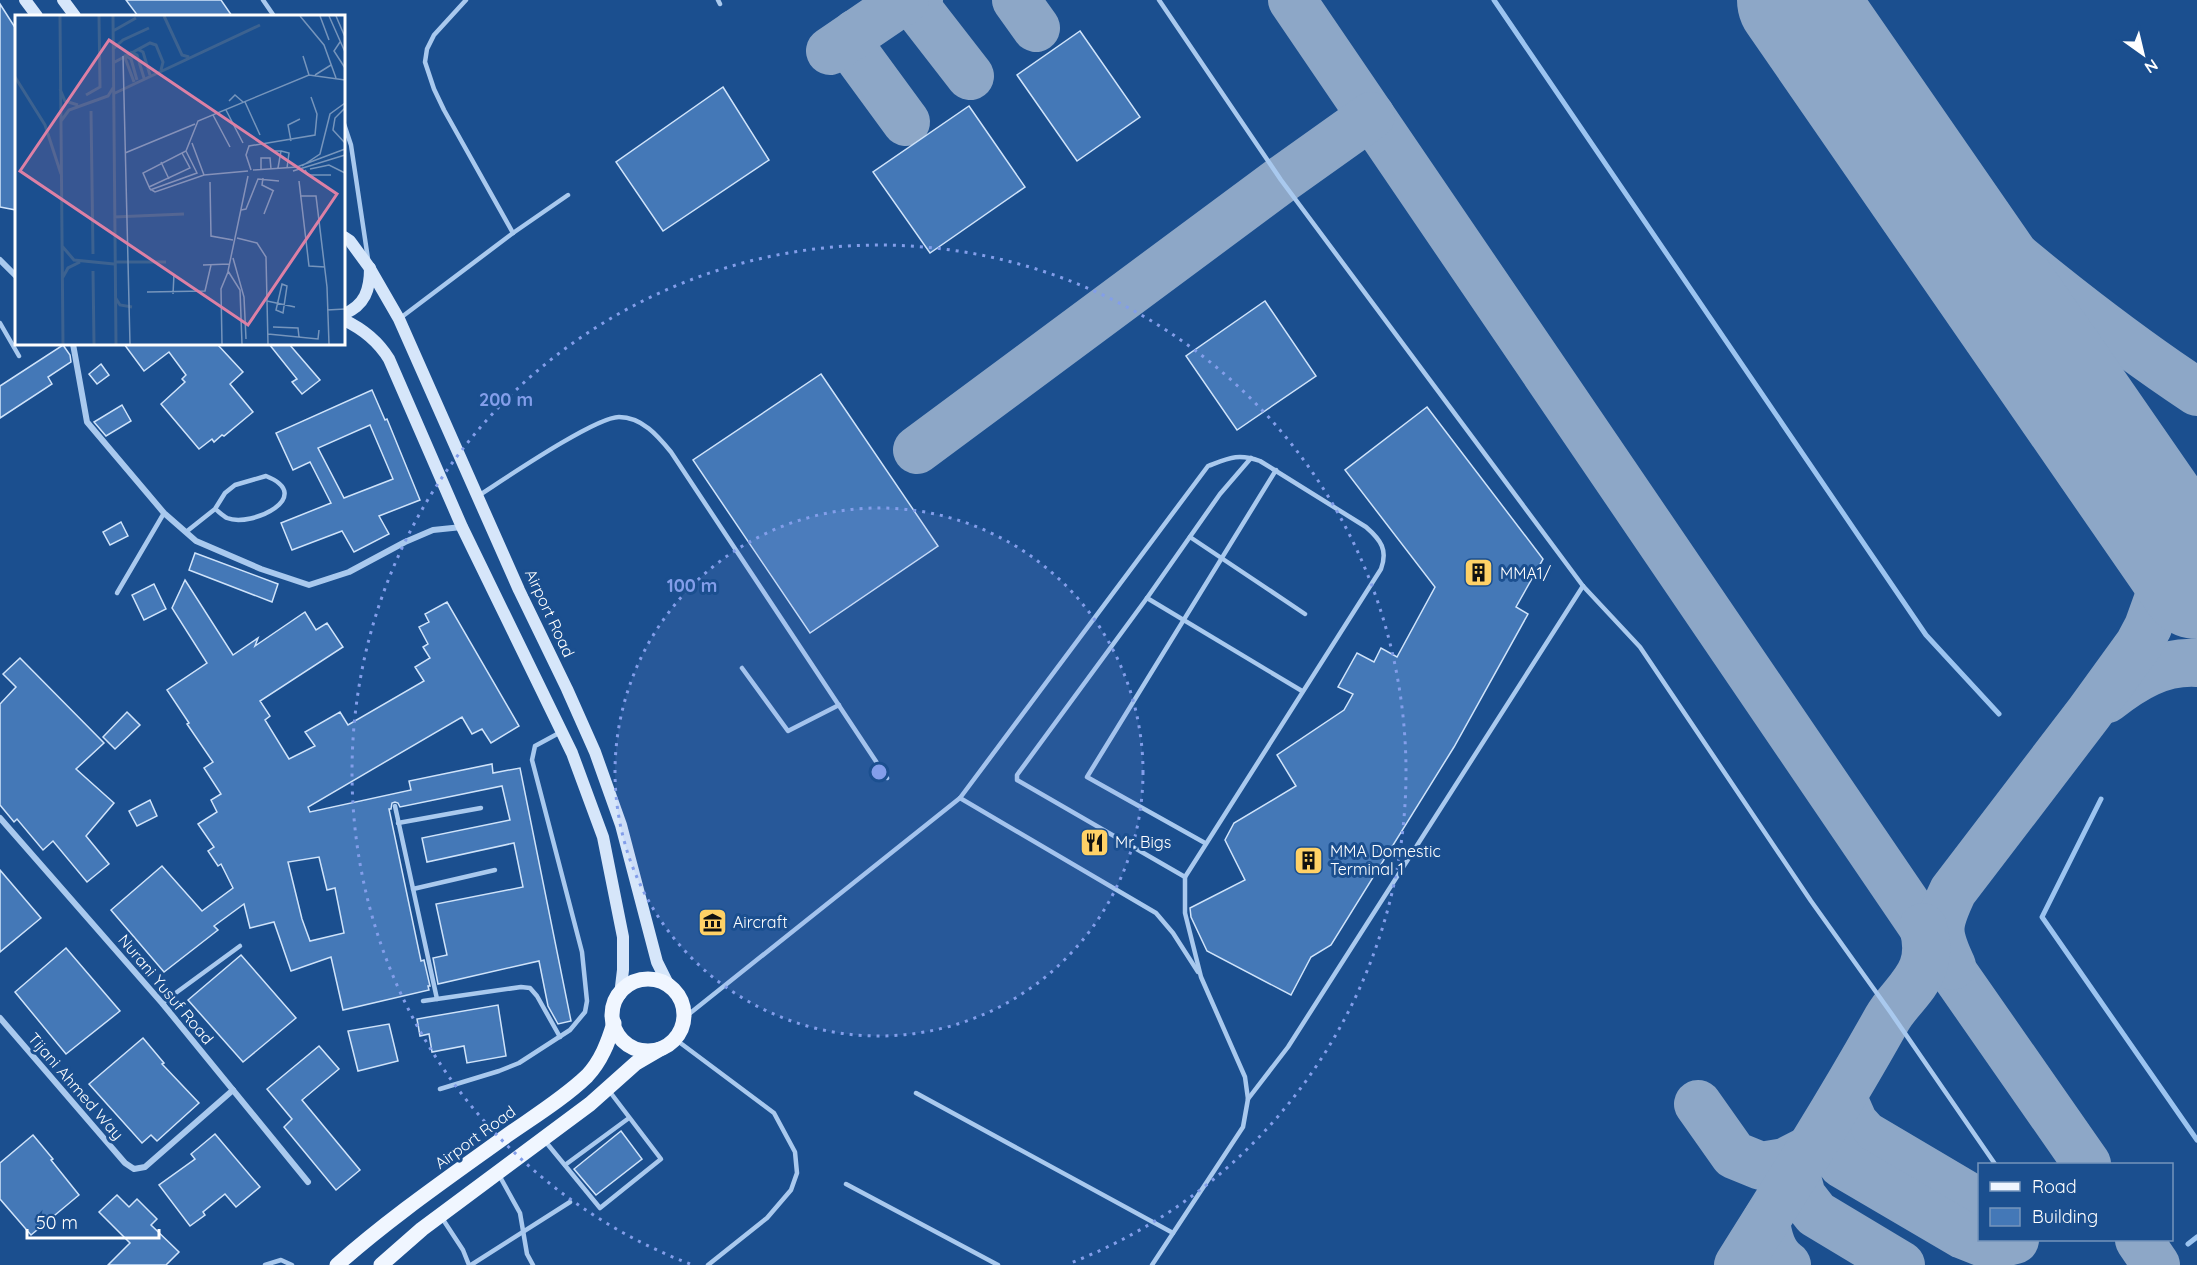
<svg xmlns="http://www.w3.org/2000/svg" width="2197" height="1265" font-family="Quicksand,sans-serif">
  <rect width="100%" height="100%" fill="#1b4f8f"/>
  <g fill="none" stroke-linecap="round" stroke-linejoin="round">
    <!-- stream -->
    <g stroke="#9cc4f0" stroke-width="5">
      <polyline points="1494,0 1926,635 1999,714"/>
      <polyline points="2101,799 2042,917 2197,1140"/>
      <polyline points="2188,1244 2197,1237"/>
    </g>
    <!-- taxiway -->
    <g stroke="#8da7c7" stroke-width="48">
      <polyline points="919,0 918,9 970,76"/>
      <polyline points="1016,0 1036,28"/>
      <polyline points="1292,0 1956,976 2087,1164"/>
      <polyline points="856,33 854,51 906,122"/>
      <polyline points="830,51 905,0"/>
      <path d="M1912,168C2003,247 2096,325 2197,392"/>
      <polyline points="917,450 1281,180 1371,116"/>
      <path d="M2107,699C2134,678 2161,661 2197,663"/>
      <path d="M1952,966C1936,932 1937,925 1953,891L2089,713L2139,644L2148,627L2161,591L2163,572L2159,534L2150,511"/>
      <polyline points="1843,1098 1854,1123 1865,1135 1980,1203"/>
      <polyline points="1698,1104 1734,1155 1761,1166 1785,1162 1812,1148"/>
      <polyline points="1826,1125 1829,1143 1842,1164 1963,1235 1991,1246 2015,1240"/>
      <polyline points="1796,1174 1802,1196 1816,1214 1901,1265"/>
      <path d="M1766,1221C1768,1237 1772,1255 1787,1265"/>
      <polyline points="2139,1240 2156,1265"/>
      <path d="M1738,1265C1789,1184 1840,1103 1887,1019C1897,1001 1916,987 1923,967C1928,953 1927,941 1923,927"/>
    </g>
    <!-- runway -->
    <polyline stroke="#8da7c7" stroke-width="118" points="1796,0 2197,580"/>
  </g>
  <!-- building -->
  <g fill="#4478b7" stroke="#cfe3fa" stroke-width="1.5" fill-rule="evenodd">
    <polygon points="126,0 221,0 232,16 138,16"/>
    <polygon points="0,4 16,29 16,210 0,207"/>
    <polygon points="1080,31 1140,117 1077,161 1017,75"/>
    <polygon points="723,87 769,160 663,231 616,162"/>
    <polygon points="969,106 1025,187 930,253 873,172"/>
    <polygon points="1265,301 1316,376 1237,430 1186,356"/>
    <polygon points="124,344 217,344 243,372 230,384 253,412 224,436 222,435 214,442 212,439 199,449 161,404 185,382 182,379 186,375 169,352 144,371"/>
    <polygon points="269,344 289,344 320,380 302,394 292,382 297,379"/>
    <polygon points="63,345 70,355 71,362 48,377 52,384 0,418 0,386"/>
    <polygon points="101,364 109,375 97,384 89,374"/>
    <polygon points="821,374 938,546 810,633 693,460"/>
    <path d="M372,390L385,420L387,419L420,500L379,516L389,534L354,552L342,531L292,550L281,523L331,503L310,462L293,470L276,433ZM370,425L393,479L344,498L318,448Z"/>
    <polygon points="122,405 131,421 106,436 94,422"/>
    <polygon points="1427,407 1543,559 1516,607 1528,614 1454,747 1331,945 1311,957 1291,995 1207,951 1191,917 1190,908 1245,880 1225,840 1234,823 1296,786 1277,755 1344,710 1353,694 1338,687 1357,653 1374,662 1381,648 1397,657 1435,587 1345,470"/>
    <polygon points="121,522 128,536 110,545 103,532"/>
    <polygon points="195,553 278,584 272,602 189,570"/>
    <path d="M185,580L233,655L258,638L255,646L305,612L316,630L327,623L343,647L260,701L270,716L265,720L289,759L315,746L305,732L340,712L348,725L424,681L415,667L430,658L423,647L428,644L419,627L429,622L425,614L447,602L519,726L491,743L482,729L472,734L462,717L308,807L310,812L411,790L409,781L492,764L493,773L520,768L571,1021L558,1024L548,1006L539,961L438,984L433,958L447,955L436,904L523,887L514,843L427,862L422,838L510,820L502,786L400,807L398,803L395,802L392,803L391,809H389L421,961L424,960L430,986H428L429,990L343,1010L331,957L291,971L274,922L250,928L244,904L214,926L218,930L164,972L111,910L162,866L202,911L233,888L221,864L218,866L208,851L214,847L198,824L217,812L211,800L221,794L204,768L213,762L187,724L189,723L167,690L207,663L172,608ZM319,857L327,890L335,888L344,933L310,941L302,919L288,862Z"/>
    <polygon points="154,584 166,609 144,620 132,595"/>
    <polygon points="20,658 104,743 76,769 114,803 86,836 109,864 87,882 53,841 43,850 17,819 14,822 0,805 0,704 16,687 3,674"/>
    <polygon points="127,712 140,725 115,749 103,737"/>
    <polygon points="150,800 157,816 137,826 129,811"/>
    <polygon points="0,870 41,918 0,952"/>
    <polygon points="66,948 120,1011 66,1054 15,992"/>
    <polygon points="241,955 296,1018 243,1062 188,1000"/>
    <polygon points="498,1005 506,1056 467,1063 464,1046 432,1052 429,1034 420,1036 417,1019"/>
    <polygon points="389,1024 398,1061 358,1071 348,1031"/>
    <polygon points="143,1038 164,1063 162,1064 199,1103 157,1141 151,1135 142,1143 89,1084"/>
    <polygon points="319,1046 339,1069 302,1100 360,1170 336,1190 284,1127 292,1119 267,1089"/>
    <polygon points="621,1131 642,1159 596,1195 574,1169"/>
    <polygon points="215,1134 260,1187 236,1207 225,1194 203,1212 205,1215 190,1226 159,1185 195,1159 191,1154"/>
    <polygon points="33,1135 53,1159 51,1160 79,1195 31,1235 0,1199 0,1163"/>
    <polygon points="117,1195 129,1207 137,1199 157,1219 151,1225 179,1252 166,1265 108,1265 130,1243 99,1212"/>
  </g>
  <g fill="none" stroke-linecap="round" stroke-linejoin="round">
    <!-- lane -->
    <g stroke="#a9c9ee" stroke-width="4.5">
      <polyline points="263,0 274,16"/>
      <polyline points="466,0 434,35 427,49 425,62 434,89 444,110 513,233"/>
      <polyline points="718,0 720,4"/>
      <polyline points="1159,0 1281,180 1583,586 1640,647 1811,901 1891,1013 1995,1164"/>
      <polyline points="344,124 351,145 368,259"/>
      <polyline points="399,319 513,233 568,195"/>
      <polyline points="0,323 19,356"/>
      <path d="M478,496C503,480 595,417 619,417C642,417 658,436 671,452L887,778"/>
      <path d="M186,532L215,509L225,493L235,485L266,476C316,496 252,528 227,518C223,516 218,511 215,509"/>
      <polyline points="1190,537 1305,614"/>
      <polyline points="117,593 164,513"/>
      <polyline points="1147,598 1302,691"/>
      <polyline points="742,668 788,731 839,705"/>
      <polyline points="960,798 1156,913 1173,933 1198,972"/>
      <polyline points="395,806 437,999"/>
      <polyline points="398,823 481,808"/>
      <polyline points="1205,843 1087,777 1276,470"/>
      <polyline points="1185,877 1017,780 1017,775 1147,598 1220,494 1251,458"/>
      <polyline points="413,889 495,870"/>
      <polyline points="423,1001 521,987 530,988 537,996 560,1037"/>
      <polyline points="162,1003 240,946"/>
      <path d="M684,1018L960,798L1208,466C1229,458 1238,453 1260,461L1366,527C1381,540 1388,550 1381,569L1185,877V913L1201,977L1245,1077L1248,1099L1243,1127L1152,1265"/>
      <polyline points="675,1039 774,1113 795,1152 797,1173 791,1190 767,1218 708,1265"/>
      <polyline points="440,1089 499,1071 519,1063 570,1030 585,1012 587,1001 582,952 532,760 535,746 559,733"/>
      <polyline points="916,1093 1173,1233"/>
      <polyline points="1248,1099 1288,1047 1583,586"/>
      <polyline points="545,1141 600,1208 661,1159 610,1092"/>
      <polyline points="565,1165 629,1118"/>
      <polyline points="499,1175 520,1213 527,1254 533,1265"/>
      <polyline points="846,1184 998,1265"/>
      <polyline points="442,1218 463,1250 469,1265"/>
      <polyline points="265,1265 281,1260 292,1265"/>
      <polyline points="471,1265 570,1202"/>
    </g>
    <!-- street -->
    <g stroke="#a9c9ee" stroke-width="6">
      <polyline points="0,260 16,276"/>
      <polyline points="73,344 87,422 164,513 196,541 261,569 309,585 349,572 405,542 433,530 462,527"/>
      <polyline points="0,818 162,1003 308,1182"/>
      <polyline points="0,1018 125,1163 134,1169 145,1167 233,1090"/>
    </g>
    <!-- secondary -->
    <g stroke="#d6e6fa" stroke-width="12">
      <polyline points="25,0 37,16"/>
      <polyline points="63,0 75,16"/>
      <polyline points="344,237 350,241 369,267 399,319 519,590 567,689 595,752 621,825 657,962 669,986"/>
      <path d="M344,314C365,305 370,290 370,268"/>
      <path d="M344,320C363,329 378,341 389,359L462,527L572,753L603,837L623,937V970L620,995"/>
    </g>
    <!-- primary -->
    <g stroke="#f0f6ff" stroke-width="15">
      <circle cx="648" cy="1015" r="36"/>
      <path d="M337,1265C391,1217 451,1176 509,1134C535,1116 564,1098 587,1076C601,1061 608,1043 614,1023"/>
      <polyline points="381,1265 422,1229 590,1104 636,1063 660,1049"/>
    </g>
  </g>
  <!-- distance rings -->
  <circle cx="879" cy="772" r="264" fill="#839eea" fill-opacity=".12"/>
  <g fill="none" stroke="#839eea" stroke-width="3" stroke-dasharray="3 6">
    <circle cx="879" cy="772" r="264"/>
    <path d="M690 1264A527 527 0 1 1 1068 1264"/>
  </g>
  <!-- icons -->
  <defs>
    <symbol id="building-square" viewBox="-11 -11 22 22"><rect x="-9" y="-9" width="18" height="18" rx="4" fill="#ffd166" stroke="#1b4f8f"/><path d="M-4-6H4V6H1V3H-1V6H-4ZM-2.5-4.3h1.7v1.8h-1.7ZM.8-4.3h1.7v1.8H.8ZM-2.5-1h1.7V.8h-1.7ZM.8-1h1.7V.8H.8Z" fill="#111"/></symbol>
    <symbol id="restaurant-square" viewBox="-11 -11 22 22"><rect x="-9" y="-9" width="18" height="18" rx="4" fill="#ffd166" stroke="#1b4f8f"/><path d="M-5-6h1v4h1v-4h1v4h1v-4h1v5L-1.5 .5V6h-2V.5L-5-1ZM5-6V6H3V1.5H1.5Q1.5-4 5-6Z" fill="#111"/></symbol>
    <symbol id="museum-square" viewBox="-11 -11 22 22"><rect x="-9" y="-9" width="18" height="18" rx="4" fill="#ffd166" stroke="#1b4f8f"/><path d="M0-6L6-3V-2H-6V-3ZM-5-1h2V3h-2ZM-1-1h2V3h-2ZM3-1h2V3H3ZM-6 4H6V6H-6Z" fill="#111"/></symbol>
  </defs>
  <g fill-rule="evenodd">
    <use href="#building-square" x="1462" y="556" width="33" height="33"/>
    <use href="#restaurant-square" x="1078" y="826" width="33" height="33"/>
    <use href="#building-square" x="1292" y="844" width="33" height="33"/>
    <use href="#museum-square" x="696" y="906" width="33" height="33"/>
  </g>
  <g text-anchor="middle" stroke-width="6" stroke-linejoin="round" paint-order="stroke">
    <!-- poi labels -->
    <g font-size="16" fill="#fff" stroke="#1b4f8f" text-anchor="start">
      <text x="1500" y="579">MMA1/</text>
      <text x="1115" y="848">Mr. Bigs</text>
      <text x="1330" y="857">MMA Domestic<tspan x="1330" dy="18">Terminal 1</tspan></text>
      <text x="733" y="928">Aircraft</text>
    </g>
    <!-- street labels -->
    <g font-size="16" fill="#fff" stroke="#1b4f8f">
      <text transform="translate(550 613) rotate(65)" y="6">Airport Road</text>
      <text transform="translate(166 989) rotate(50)" y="6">Nurani Yusuf Road</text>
      <text transform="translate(76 1086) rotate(49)" y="6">Tijani Ahmed Way</text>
      <text transform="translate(475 1137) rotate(-36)" y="6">Airport Road</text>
    </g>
  </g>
  <!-- overview -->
  <g transform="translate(15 15)">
    <rect width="330" height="330" fill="#1b4f8f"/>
    <path fill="none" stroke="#3c6290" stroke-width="3" d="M45,1L48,329M98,1L101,329M149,1L167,40L174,42M98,16L121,3M98,34L108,25L134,13M122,34L128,37L135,60M115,37L122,40L129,63M109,40L116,44L122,65M109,40L119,67M98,48L135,28L141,30L148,47L146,55M0,62L30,110L46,159M45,74L50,86L63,90M98,79L245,10M71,80L85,72L84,1M76,96L78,239M46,106L54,95L93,81L98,73M99,202L169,199M47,231L59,245L99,249M99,247H151M78,256L79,329M48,262L53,253L65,247M100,282L105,290L117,292"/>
    <path fill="none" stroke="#7695bc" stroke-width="1.5" d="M285,1L309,30L321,63M305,1L314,25M314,1L330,37M321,1L330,22M325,27L319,36L330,53M108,41L115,329M288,41L294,60M300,60L316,50M214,86L220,80L228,87M230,87L245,120M330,93L320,103L318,115L330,128M211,95L228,128M198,100L215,132M276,126L273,110L285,104M177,128L189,160M260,136H266L263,153M266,136L274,138L272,153M110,138L180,109M146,147L154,164M287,151L305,139L315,99L330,88M246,154V143H255L256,154M295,154L314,150L330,158M236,155L231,140L234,131L300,120L302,99L296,82M238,155L282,152L330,134M290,155L293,160H316M233,156L189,160L140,177L135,174L128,158L171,136L183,106L294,60L330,65M278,156L330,140M248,163L247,170L259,176M284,166L294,251L310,252M195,167L196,221L218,225M134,172L175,153L167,138M135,175L182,158L171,136M285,181H301L312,272L314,329M226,195L231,194L243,164L264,166M249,199L258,176M222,223L242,228L251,242L253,329M218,243L229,282L231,324M188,250L214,249M267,269L272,271L268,298L261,295ZM132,277L190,276L196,250M158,279L159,259M252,286L280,292M312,295L330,294M258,312L283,313L284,322M253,319L303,324L304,315M207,329L206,274L213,257M227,329L225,275L213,256L233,161"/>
    <path fill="#dd80a5" fill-opacity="0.15" stroke="#dd80a5" stroke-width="3" d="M94,25L322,179L233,310L5,156Z"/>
    <rect width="330" height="330" fill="none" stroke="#fff" stroke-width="3"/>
  </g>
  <circle cx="879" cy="772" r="9" fill="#839eea" stroke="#1b4f8f" stroke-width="3"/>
  <g font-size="18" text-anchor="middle" font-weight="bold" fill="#839eea" stroke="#1b4f8f" stroke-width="6" stroke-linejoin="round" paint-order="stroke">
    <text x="506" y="406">200 m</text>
    <text x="692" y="592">100 m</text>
  </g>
  <!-- legend -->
  <rect x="1978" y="1163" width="195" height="78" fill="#1b4f8f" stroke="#7695bc" stroke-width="1.5"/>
  <rect x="1990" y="1182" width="30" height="9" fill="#f0f6ff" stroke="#7695bc" stroke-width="1.5"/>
  <text x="2032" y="1193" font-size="18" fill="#ffffff">Road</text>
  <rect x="1990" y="1208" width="30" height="18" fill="#4478b7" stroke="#7695bc" stroke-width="1.5"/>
  <text x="2032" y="1223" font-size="18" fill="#ffffff">Building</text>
  <!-- north arrow -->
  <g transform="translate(2143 54) rotate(146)" stroke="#1b4f8f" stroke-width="4.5" paint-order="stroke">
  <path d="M0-4.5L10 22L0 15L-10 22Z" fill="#ffffff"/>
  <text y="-9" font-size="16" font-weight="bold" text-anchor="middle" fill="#ffffff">N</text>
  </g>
  <!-- scale -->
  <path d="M27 1229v9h132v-9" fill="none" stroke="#ffffff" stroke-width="3"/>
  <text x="36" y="1229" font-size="18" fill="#ffffff" stroke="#1b4f8f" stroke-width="4.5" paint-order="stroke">50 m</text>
</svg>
